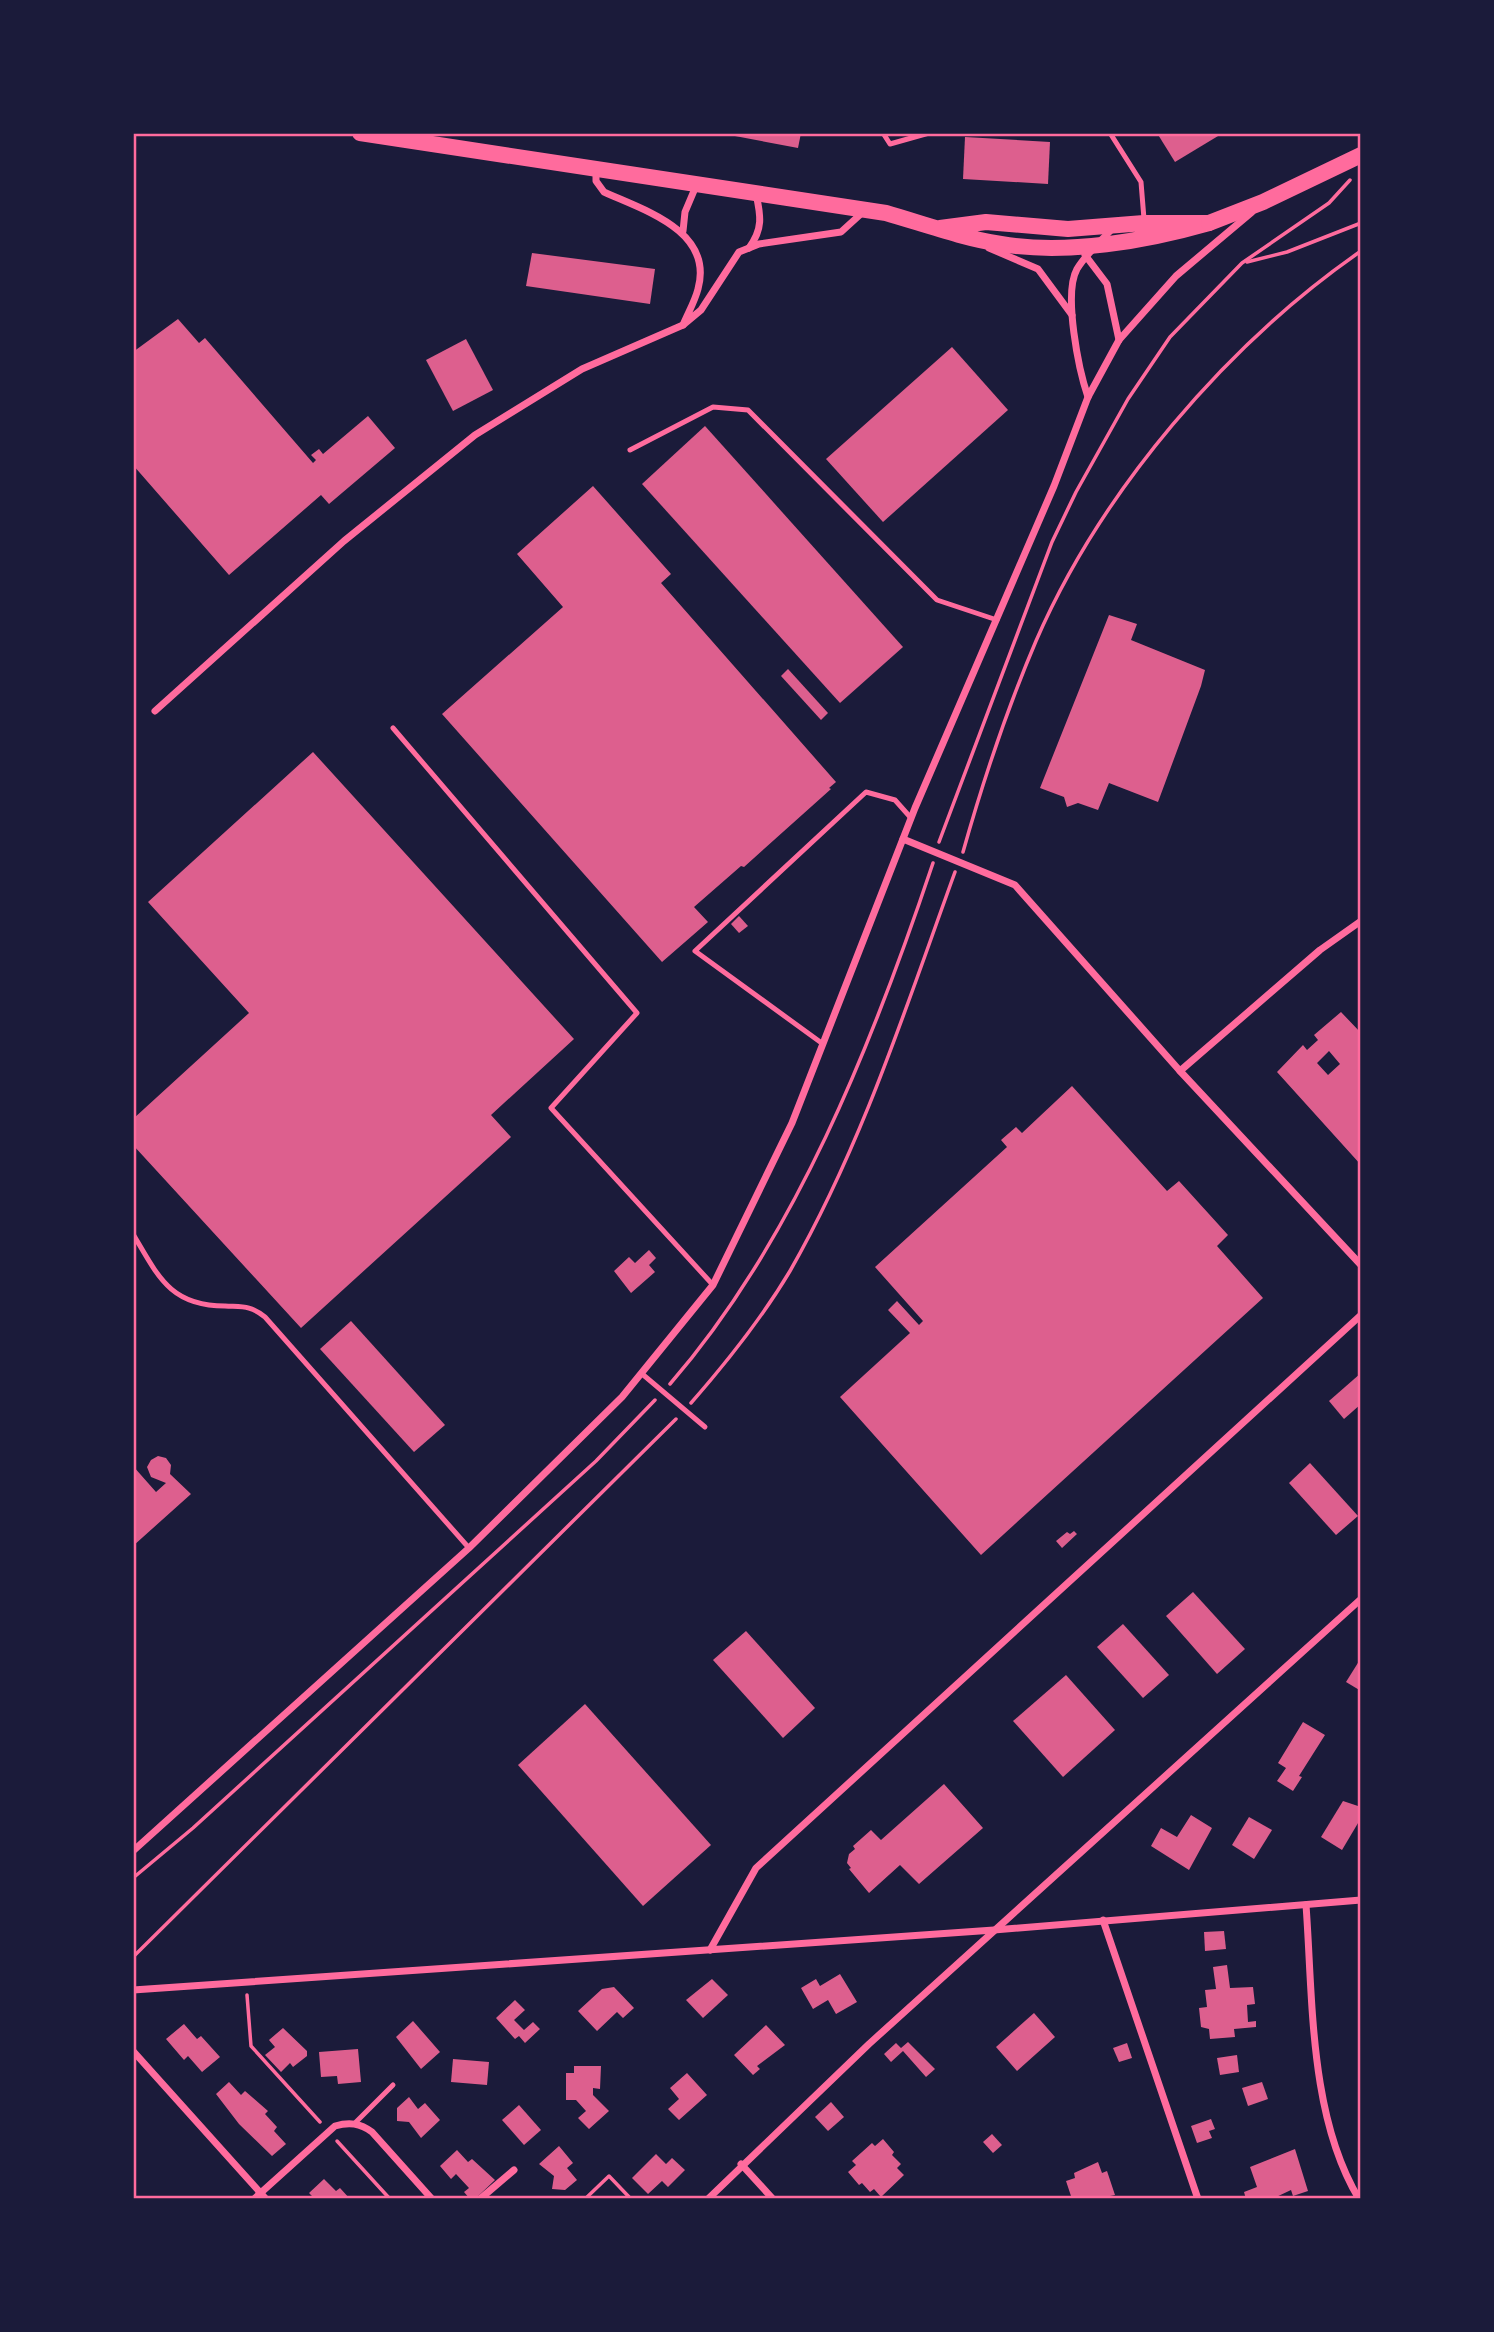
<svg xmlns="http://www.w3.org/2000/svg" width="1494" height="2332" font-family="Figtree,sans-serif">
  <rect width="100%" height="100%" fill="#1b1b3a"/>
  <!-- building -->
  <g fill="#dd5f8e" fill-rule="evenodd">
    <polygon points="719,133 801,133 798,148"/>
    <polygon points="1157,133 1223,133 1175,162"/>
    <polygon points="965,137 1050,142 1048,184 963,179"/>
    <polygon points="532,253 655,269 650,304 526,286"/>
    <polygon points="178,319 199,343 205,338 313,463 316,460 311,455 319,449 323,454 368,416 395,448 329,504 321,495 229,575 133,465 133,352"/>
    <polygon points="466,339 493,390 453,411 426,360"/>
    <polygon points="952,347 1008,410 883,522 826,459"/>
    <polygon points="705,426 903,647 840,703 642,484"/>
    <polygon points="593,486 671,574 661,583 836,782 829,788 831,789 744,867 741,866 694,907 708,922 662,962 442,714 563,607 517,554"/>
    <polygon points="1109,615 1137,624 1131,640 1205,670 1201,686 1158,802 1109,783 1098,810 1078,803 1067,807 1064,797 1040,788"/>
    <polygon points="788,669 828,713 821,720 781,676"/>
    <polygon points="313,752 574,1039 491,1115 511,1137 301,1328 133,1145 133,1119 249,1013 148,902"/>
    <polygon points="739,916 748,926 739,933 731,924"/>
    <path d="M1341,1012L1361,1033V1165L1277,1072L1303,1045L1307,1050L1318,1040L1314,1035ZM1329,1051L1340,1064L1328,1075L1317,1063Z"/>
    <polygon points="1072,1086 1167,1191 1179,1181 1228,1235 1217,1246 1263,1298 981,1555 840,1397 910,1333 888,1310 897,1301 919,1325 923,1321 875,1267 1007,1147 1001,1140 1016,1127 1022,1133"/>
    <polygon points="649,1250 656,1258 649,1265 655,1272 631,1293 614,1271 629,1257 635,1263"/>
    <polygon points="351,1321 445,1425 414,1452 320,1349"/>
    <polygon points="1361,1373 1361,1404 1344,1419 1329,1401"/>
    <polygon points="158,1456 166,1458 171,1465 170,1474 191,1494 133,1546 133,1466 156,1492 166,1483 151,1477 147,1467 151,1460"/>
    <polygon points="1310,1463 1358,1516 1336,1535 1289,1483"/>
    <polygon points="1074,1531 1077,1534 1062,1548 1056,1541 1067,1532 1070,1534"/>
    <polygon points="1193,1592 1245,1649 1217,1674 1166,1616"/>
    <polygon points="1123,1624 1169,1675 1143,1698 1097,1647"/>
    <polygon points="746,1631 815,1708 783,1738 713,1660"/>
    <polygon points="1361,1658 1361,1691 1346,1682"/>
    <polygon points="1066,1675 1115,1730 1063,1777 1013,1721"/>
    <polygon points="585,1704 711,1845 643,1906 518,1765"/>
    <polygon points="1303,1722 1325,1735 1299,1776 1302,1777 1293,1791 1277,1781 1286,1768 1278,1763"/>
    <polygon points="944,1784 983,1828 919,1884 900,1865 869,1893 849,1869 851,1868 847,1863 849,1854 855,1849 853,1846 871,1830 881,1840"/>
    <polygon points="1343,1801 1361,1807 1361,1818 1342,1850 1321,1837"/>
    <polygon points="1191,1815 1212,1828 1189,1870 1151,1846 1161,1828 1177,1837"/>
    <polygon points="1249,1817 1272,1830 1254,1859 1232,1845"/>
    <polygon points="1224,1931 1226,1949 1205,1951 1204,1932"/>
    <polygon points="1227,1965 1230,1988 1253,1987 1255,2004 1247,2005 1248,2022 1256,2021 1256,2027 1234,2029 1235,2037 1210,2039 1209,2029 1201,2027 1199,2008 1207,2007 1205,1990 1216,1989 1213,1967"/>
    <polygon points="840,1974 857,2002 836,2014 828,2000 813,2009 801,1988 816,1979 820,1986"/>
    <polygon points="712,1979 728,1995 703,2018 686,2000"/>
    <polygon points="614,1987 634,2008 623,2018 617,2012 597,2031 578,2011 602,1989"/>
    <polygon points="515,2000 525,2010 514,2020 524,2030 533,2022 540,2029 525,2043 519,2036 515,2039 496,2018"/>
    <polygon points="1034,2013 1055,2037 1017,2071 996,2047"/>
    <polygon points="413,2021 440,2052 421,2069 396,2037"/>
    <polygon points="184,2024 197,2039 201,2036 220,2057 202,2072 188,2056 184,2060 166,2039"/>
    <polygon points="766,2025 785,2045 757,2066 760,2069 753,2075 734,2055"/>
    <polygon points="283,2028 307,2051 307,2056 293,2067 290,2063 281,2072 265,2055 275,2047 269,2040"/>
    <polygon points="908,2042 935,2069 926,2077 903,2051 891,2062 884,2054 896,2043 901,2048"/>
    <polygon points="1127,2043 1132,2058 1119,2062 1113,2048"/>
    <polygon points="358,2049 361,2082 338,2084 337,2076 321,2077 319,2052"/>
    <polygon points="1237,2055 1239,2072 1220,2075 1217,2058"/>
    <polygon points="453,2059 489,2062 487,2085 451,2082"/>
    <polygon points="574,2066 601,2066 600,2089 593,2088 593,2095 609,2111 589,2129 578,2118 586,2111 576,2100 566,2100 566,2073 574,2073"/>
    <polygon points="687,2073 707,2095 679,2120 668,2109 679,2099 670,2088"/>
    <polygon points="229,2082 241,2095 245,2091 268,2111 265,2114 277,2127 274,2131 286,2144 272,2156 239,2124 216,2094"/>
    <polygon points="1262,2082 1268,2099 1248,2106 1242,2088"/>
    <polygon points="409,2097 418,2109 425,2103 440,2120 421,2138 409,2122 397,2121 397,2108"/>
    <polygon points="831,2102 844,2117 828,2131 815,2117"/>
    <polygon points="519,2105 541,2130 524,2145 502,2120"/>
    <polygon points="1211,2119 1215,2129 1209,2131 1212,2138 1197,2143 1191,2126"/>
    <polygon points="992,2134 1002,2145 993,2153 983,2142"/>
    <polygon points="883,2139 894,2152 892,2155 901,2164 897,2168 904,2175 881,2197 874,2189 870,2192 862,2183 859,2185 848,2172 856,2165 852,2161 872,2143 875,2146"/>
    <polygon points="559,2146 573,2163 567,2168 577,2180 565,2190 552,2189 554,2176 539,2164"/>
    <polygon points="1295,2149 1308,2191 1293,2196 1291,2190 1272,2199 1246,2199 1244,2192 1257,2187 1250,2167"/>
    <polygon points="457,2150 468,2162 472,2159 495,2180 475,2199 470,2199 464,2192 469,2188 456,2174 451,2179 440,2166"/>
    <polygon points="656,2154 666,2164 672,2158 685,2170 668,2187 662,2181 648,2194 632,2178"/>
    <polygon points="1098,2162 1102,2173 1107,2171 1115,2195 1110,2196 1111,2199 1072,2199 1066,2181 1075,2178 1074,2173"/>
    <polygon points="324,2179 336,2191 340,2188 350,2199 315,2199 309,2193"/>
  </g>
  <g fill="none" stroke-linecap="round" stroke-linejoin="round">
    <!-- path -->
    <g stroke="#ff6b9d" stroke-width="3.5">
      <polyline points="1247,262 1287,252 1361,223"/>
      <polyline points="939,842 1052,542 1076,492 1128,399 1170,337 1242,263 1329,203 1350,180"/>
      <path d="M963,852C983,781 1007,709 1036,641C1101,491 1227,344 1361,251"/>
      <path d="M670,1384C795,1240 873,1042 933,863"/>
      <path d="M691,1403C727,1362 762,1318 790,1271C862,1145 906,1007 955,872"/>
      <polyline points="133,1878 193,1828 596,1461 655,1400"/>
      <polyline points="133,1957 676,1419"/>
      <polyline points="247,1995 251,2046 320,2122"/>
      <polyline points="337,2141 390,2199"/>
      <polyline points="585,2199 609,2176 631,2199"/>
    </g>
    <!-- service -->
    <g stroke="#ff6b9d" stroke-width="5">
      <polyline points="883,133 890,144 929,133"/>
      <polyline points="1110,133 1141,182 1144,219"/>
      <polyline points="630,450 713,407 748,410 937,600 997,620"/>
      <polyline points="393,728 637,1013 551,1108 713,1285"/>
      <polyline points="823,1044 695,951 866,792 895,800 911,818"/>
      <path d="M133,1234C158,1276 170,1306 225,1306C243,1307 250,1305 265,1317L469,1548"/>
      <polyline points="641,1373 705,1427"/>
      <polyline points="355,2123 393,2085"/>
    </g>
    <!-- minor -->
    <g stroke="#ff6b9d" stroke-width="7">
      <path d="M596,170V181L604,192C644,210 714,231 698,289C695,301 688,313 683,325L701,310L739,252L759,244L841,232L863,212"/>
      <polyline points="683,231 685,212 696,186"/>
      <path d="M749,248C763,229 761,216 756,194"/>
      <polyline points="989,248 1038,269 1072,315"/>
      <polyline points="1085,255 1107,284 1119,340"/>
      <path d="M1088,397C1079,371 1063,294 1077,269C1086,254 1101,241 1113,228"/>
      <polyline points="155,711 344,541 475,435 582,369 683,325"/>
      <polyline points="903,839 1015,885 1180,1071 1361,1265"/>
      <polyline points="1180,1071 1320,950 1361,921"/>
      <polyline points="133,1851 469,1548 622,1397 713,1285 792,1123 915,808 1054,486 1088,397 1119,340 1176,276 1252,212"/>
      <path d="M1306,1905C1313,1999 1309,2116 1359,2199"/>
      <polyline points="1103,1920 1198,2199"/>
      <polyline points="710,1950 756,1868 1361,1315"/>
      <polyline points="133,1990 994,1930 1361,1900"/>
      <polyline points="133,2051 266,2199"/>
      <polyline points="741,2164 773,2199"/>
      <path d="M254,2199L335,2126C349,2122 360,2123 372,2132L432,2199"/>
      <polyline points="480,2199 514,2170"/>
      <polyline points="708,2199 869,2044 1361,1599"/>
    </g>
    <!-- primary -->
    <g stroke="#ff6b9d" stroke-width="16">
      <path d="M360,133L886,213C924,224 962,238 1001,244C1067,255 1146,241 1209,223H1144L1068,229L986,222L940,228"/>
      <polyline points="1209,223 1263,202 1361,155"/>
    </g>
  </g>
  <!-- border -->
  <rect width="1494" height="2332" fill="none" stroke="#1b1b3a" stroke-width="270"/>
  <rect x="135" y="135" width="1224" height="2062" fill="none" stroke="#ff6b9d" stroke-width="2.5"/>
</svg>
